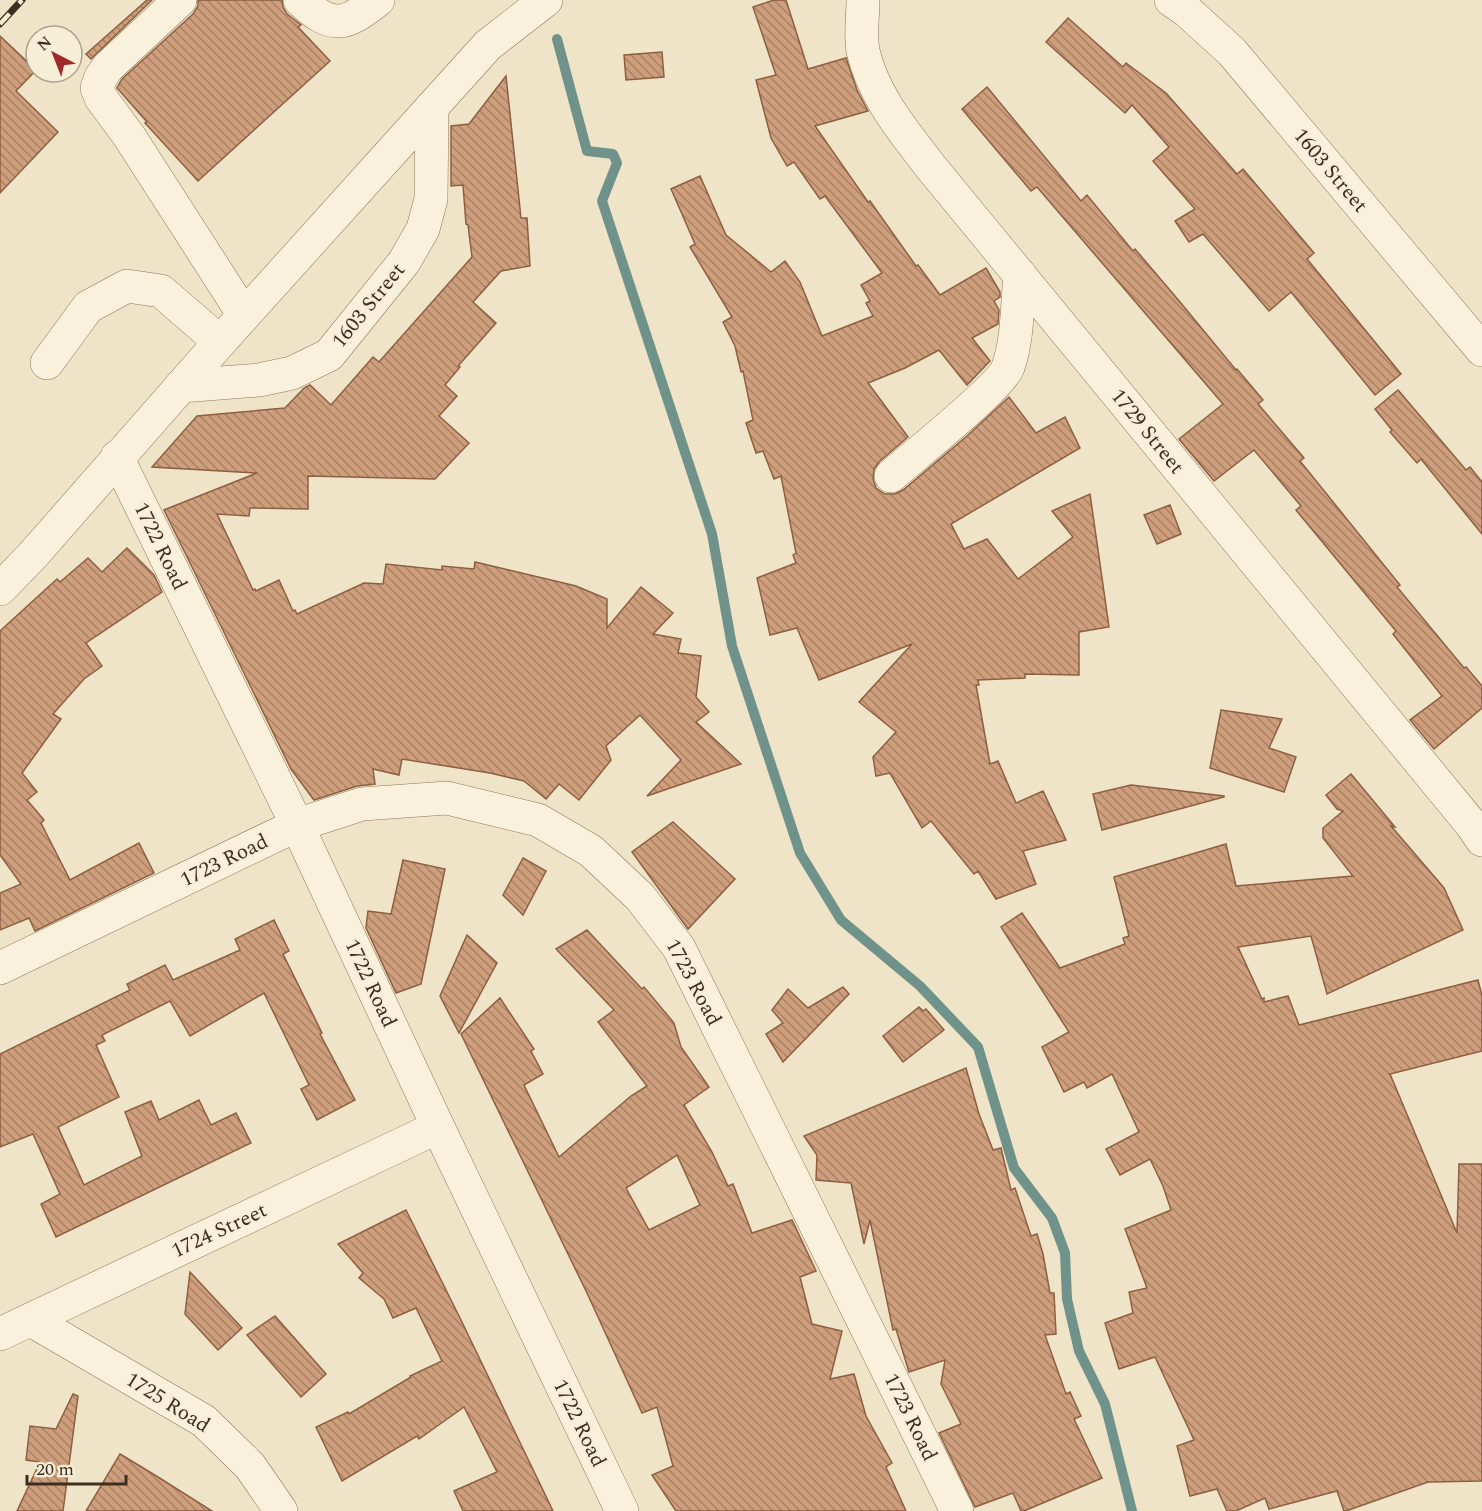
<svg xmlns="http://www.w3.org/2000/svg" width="1482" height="1511" font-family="Spectral,serif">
  <defs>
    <pattern id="building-back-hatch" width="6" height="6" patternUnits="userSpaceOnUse" patternTransform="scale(1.5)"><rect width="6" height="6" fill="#cf9f7d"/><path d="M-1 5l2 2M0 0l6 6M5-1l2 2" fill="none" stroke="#a98266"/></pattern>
  </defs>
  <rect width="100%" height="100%" fill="#f0e4c8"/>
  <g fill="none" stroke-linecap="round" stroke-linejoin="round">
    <!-- stream -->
    <polyline stroke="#6f938a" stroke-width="10" points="557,39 587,151 613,154 617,163 602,201 712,534 732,646 800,853 841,920 920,986 978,1047 1014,1168 1052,1218 1065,1253 1067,1299 1079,1351 1105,1404 1132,1511"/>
  </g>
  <!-- building -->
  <g fill="url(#building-back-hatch)" stroke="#8d5f41" stroke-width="1.5" fill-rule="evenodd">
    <polygon points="147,0 152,0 91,59 86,54"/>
    <polygon points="198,0 282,0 283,7 287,14 301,25 298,27 330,61 198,181 145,123 147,122 117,88 122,79 193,14 198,6"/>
    <polygon points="774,0 786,0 808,69 846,58 857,90 868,111 815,126 868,202 870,201 916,266 918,265 940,295 986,268 1000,292 1000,297 994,301 999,310 998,324 972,338 990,361 967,385 939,350 905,368 868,383 908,437 879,462 874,469 873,479 876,488 885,494 895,494 903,490 967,436 1009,397 1036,433 1065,417 1080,448 951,524 964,549 987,539 1018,579 1073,537 1052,511 1090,494 1109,627 1079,632 1079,675 1025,674 1025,678 978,680 979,685 976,685 990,764 998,761 1016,803 1043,791 1066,840 1023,851 1036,884 996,899 978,871 974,874 931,821 922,828 890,773 876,776 873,757 896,732 859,702 912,644 819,680 797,628 770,635 757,578 796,563 793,555 796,553 781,476 774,479 763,451 756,453 746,423 753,420 743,371 741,372 735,346 723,322 732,317 690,247 695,244 671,189 700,176 726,235 771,272 785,261 800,282 822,336 873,316 866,303 870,301 861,285 882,273 825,196 820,199 794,162 787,166 771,138 756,80 776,75 753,7"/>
    <polygon points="1068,18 1123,67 1126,63 1166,93 1237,174 1243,169 1314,253 1307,259 1401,374 1375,395 1291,292 1269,311 1203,234 1189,242 1175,221 1195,209 1153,161 1169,147 1132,105 1125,113 1046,42"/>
    <polygon points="0,36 36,70 16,91 58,132 0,193"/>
    <polygon points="662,52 664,77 626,80 624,55"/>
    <polygon points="506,76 521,218 527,218 530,266 501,271 473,302 496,323 458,366 460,367 445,385 457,396 439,416 469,443 435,479 308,476 308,509 250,508 249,516 217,514 253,590 255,589 256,591 279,580 293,611 295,610 297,614 364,583 383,584 386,564 442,570 442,566 474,569 475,562 576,586 607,599 607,628 641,587 673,613 653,634 681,639 678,653 701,656 696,697 709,712 696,722 741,764 647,796 681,760 640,715 606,746 611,760 579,800 559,784 546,799 524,781 490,773 402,759 399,775 373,769 375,784 357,786 314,800 291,769 164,510 257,473 152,467 197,416 285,408 304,388 310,385 331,405 373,357 379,362 472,257 468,225 466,224 463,185 451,186 451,126 469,124"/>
    <polygon points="987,87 1081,201 1087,195 1133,251 1135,249 1180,302 1236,370 1237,369 1263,400 1258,404 1304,458 1300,461 1400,585 1397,587 1464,668 1466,667 1482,686 1482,708 1434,749 1410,720 1442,696 1393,634 1396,631 1296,510 1301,506 1254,450 1214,481 1179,439 1223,404 1037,187 1031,191 962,109"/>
    <polygon points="1398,390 1466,470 1470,467 1482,482 1482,534 1421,459 1417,463 1390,432 1392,430 1375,409"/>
    <polygon points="1170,505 1181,534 1157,544 1144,515"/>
    <polygon points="127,548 154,575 162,592 86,643 102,666 84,679 53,714 61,719 22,773 37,792 27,800 44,820 41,823 70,880 139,843 154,873 35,931 29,918 0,930 0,893 21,884 0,855 0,631 57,579 60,582 88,558 102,572"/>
    <polygon points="1221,710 1282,719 1269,748 1296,757 1284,792 1210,768"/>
    <polygon points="1351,774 1395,827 1391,826 1444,888 1463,930 1327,994 1311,936 1238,947 1262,999 1264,998 1264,1002 1288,996 1299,1025 1478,980 1482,996 1482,1051 1390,1074 1457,1233 1459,1164 1482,1164 1482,1481 1428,1482 1346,1511 1344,1511 1337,1491 1269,1509 1265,1498 1236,1511 1227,1511 1217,1489 1190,1496 1177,1446 1194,1440 1155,1357 1119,1369 1105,1323 1133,1313 1129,1292 1147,1288 1125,1229 1171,1210 1163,1186 1150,1159 1120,1175 1106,1149 1139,1132 1112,1074 1087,1088 1084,1082 1064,1092 1042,1047 1069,1032 1001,927 1022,913 1060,968 1125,944 1123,938 1129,936 1114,877 1226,844 1236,886 1353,876 1323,838 1323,828 1343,811 1337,809 1326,795"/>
    <polygon points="1131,785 1224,796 1224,797 1102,830 1093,794"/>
    <polygon points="673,822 735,879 688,929 632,852"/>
    <polygon points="523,858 546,871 523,915 503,895"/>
    <polygon points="403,860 445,869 421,984 396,993 366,928 368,911 391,914"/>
    <polygon points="274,920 289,951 283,954 322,1033 320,1034 355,1100 317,1120 301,1089 309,1085 264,993 190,1036 170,1001 102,1035 105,1041 96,1045 119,1097 58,1127 84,1185 142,1156 125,1112 151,1101 159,1120 199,1100 211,1125 236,1113 251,1143 56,1237 41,1204 60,1194 33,1134 0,1147 0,1054 130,990 127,984 165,965 173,980 240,950 235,939"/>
    <path d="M587,930L642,989L644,987L674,1023L681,1047L709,1087L684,1105L712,1152L728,1186L733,1184L752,1233L792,1220L816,1271L800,1277L812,1324L842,1331L830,1379L854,1374L866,1416L892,1463L886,1467L906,1511H676L652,1475L673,1466L657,1407L642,1413L587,1293L461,1034L500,998L534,1049L531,1051L543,1074L524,1085L559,1157L631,1096L647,1086L598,1022L614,1010L556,949ZM677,1155L700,1205L649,1230L626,1188Z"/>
    <polygon points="467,935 497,963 459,1033 440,996"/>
    <polygon points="843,987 849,994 783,1062 766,1034 783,1023 772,1010 788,989 808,1008"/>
    <polygon points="919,1007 923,1011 926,1009 944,1030 903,1062 883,1036"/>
    <polygon points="966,1068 979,1114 993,1150 1001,1148 1011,1190 1015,1188 1031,1236 1037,1234 1043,1254 1050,1293 1054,1293 1056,1334 1045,1335 1066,1394 1070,1392 1081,1416 1074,1419 1102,1478 1024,1511 1021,1511 1013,1493 975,1507 939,1433 961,1424 941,1384 945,1360 909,1372 896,1329 893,1330 870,1220 864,1244 851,1183 816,1180 817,1155 804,1136"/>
    <polygon points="406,1210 460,1318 553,1511 463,1511 454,1491 497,1472 464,1407 419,1439 417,1436 342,1481 316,1427 348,1412 349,1414 411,1377 410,1376 442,1361 416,1308 393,1318 384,1299 359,1278 363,1273 338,1244"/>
    <polygon points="190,1272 242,1328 218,1350 185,1314"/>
    <polygon points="275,1316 326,1374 301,1397 247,1335"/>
    <polygon points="73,1394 78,1396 63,1511 17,1511 40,1462 26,1460 30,1426 56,1429"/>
    <polygon points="120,1454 158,1477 212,1511 86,1511"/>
  </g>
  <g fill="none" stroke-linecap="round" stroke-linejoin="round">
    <defs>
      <g id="minor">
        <polyline points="180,0 108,67 101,77 97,88 101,98 129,136 244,315"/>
        <path d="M300,0C333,31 346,25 378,0"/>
        <path d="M863,0C863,16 860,35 863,51C874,97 902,129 930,166L1471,824L1482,840"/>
        <polyline points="1171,0 1187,11 1232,52 1482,350"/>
        <polyline points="47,363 88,307 127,286 161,291 220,342"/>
        <polyline points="181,386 259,380 292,373 329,355 404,262 423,229 431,199 432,107"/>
        <polyline points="117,457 297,825 438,1127 622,1511"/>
        <path d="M891,476C911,458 1002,386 1008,367C1018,340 1017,304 1020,275"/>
        <polyline points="0,589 32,556 220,342 488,45 546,0"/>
        <polyline points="0,968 297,825 362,804 447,798 538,820 591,851 640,897 679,948 957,1511"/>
        <polyline points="31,1320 204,1421 250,1466 281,1511"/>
        <polyline points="0,1334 438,1127"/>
      </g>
    </defs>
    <!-- minor casing -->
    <use href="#minor" stroke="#8d765c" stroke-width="34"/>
    <!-- minor -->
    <use href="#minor" stroke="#faf1dc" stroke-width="33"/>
    <defs>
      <polyline id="rail" points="0,24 22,0"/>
    </defs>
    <!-- rail casing -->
    <use href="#rail" stroke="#3d2e20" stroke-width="7"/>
    <!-- rail -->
    <use href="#rail" stroke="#f7eed8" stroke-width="4.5" stroke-dasharray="14" stroke-linecap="butt"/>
  </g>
  <g text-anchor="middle" stroke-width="4.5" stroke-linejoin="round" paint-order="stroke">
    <!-- street labels -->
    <g font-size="21" fill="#3d2e20" stroke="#f7eed8">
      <text transform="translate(1331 170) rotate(50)" y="7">1603 Street</text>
      <text transform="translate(368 305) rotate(-51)" y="7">1603 Street</text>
      <text transform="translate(1148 431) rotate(51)" y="7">1729 Street</text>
      <text transform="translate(161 546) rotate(64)" y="7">1722 Road</text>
      <text transform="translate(224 860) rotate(-26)" y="7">1723 Road</text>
      <text transform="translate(694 982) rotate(62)" y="7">1723 Road</text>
      <text transform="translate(371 983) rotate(65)" y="7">1722 Road</text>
      <text transform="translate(219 1230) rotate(-25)" y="7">1724 Street</text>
      <text transform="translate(168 1402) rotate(32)" y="7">1725 Road</text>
      <text transform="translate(911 1417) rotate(64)" y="7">1723 Road</text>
      <text transform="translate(580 1423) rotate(64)" y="7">1722 Road</text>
    </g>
  </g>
  <!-- north arrow -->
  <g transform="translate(54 54) rotate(318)"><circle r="28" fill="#f7eed8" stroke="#ada18e" stroke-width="1.5"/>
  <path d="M0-4.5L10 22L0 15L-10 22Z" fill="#9e2a2b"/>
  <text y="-9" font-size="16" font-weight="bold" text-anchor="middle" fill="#3d2e20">N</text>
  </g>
  <!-- scale -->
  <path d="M27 1475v9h99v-9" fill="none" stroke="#3d2e20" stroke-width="3"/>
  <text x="36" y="1475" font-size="18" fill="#3d2e20" stroke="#f7eed8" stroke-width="4.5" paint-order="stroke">20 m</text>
</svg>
